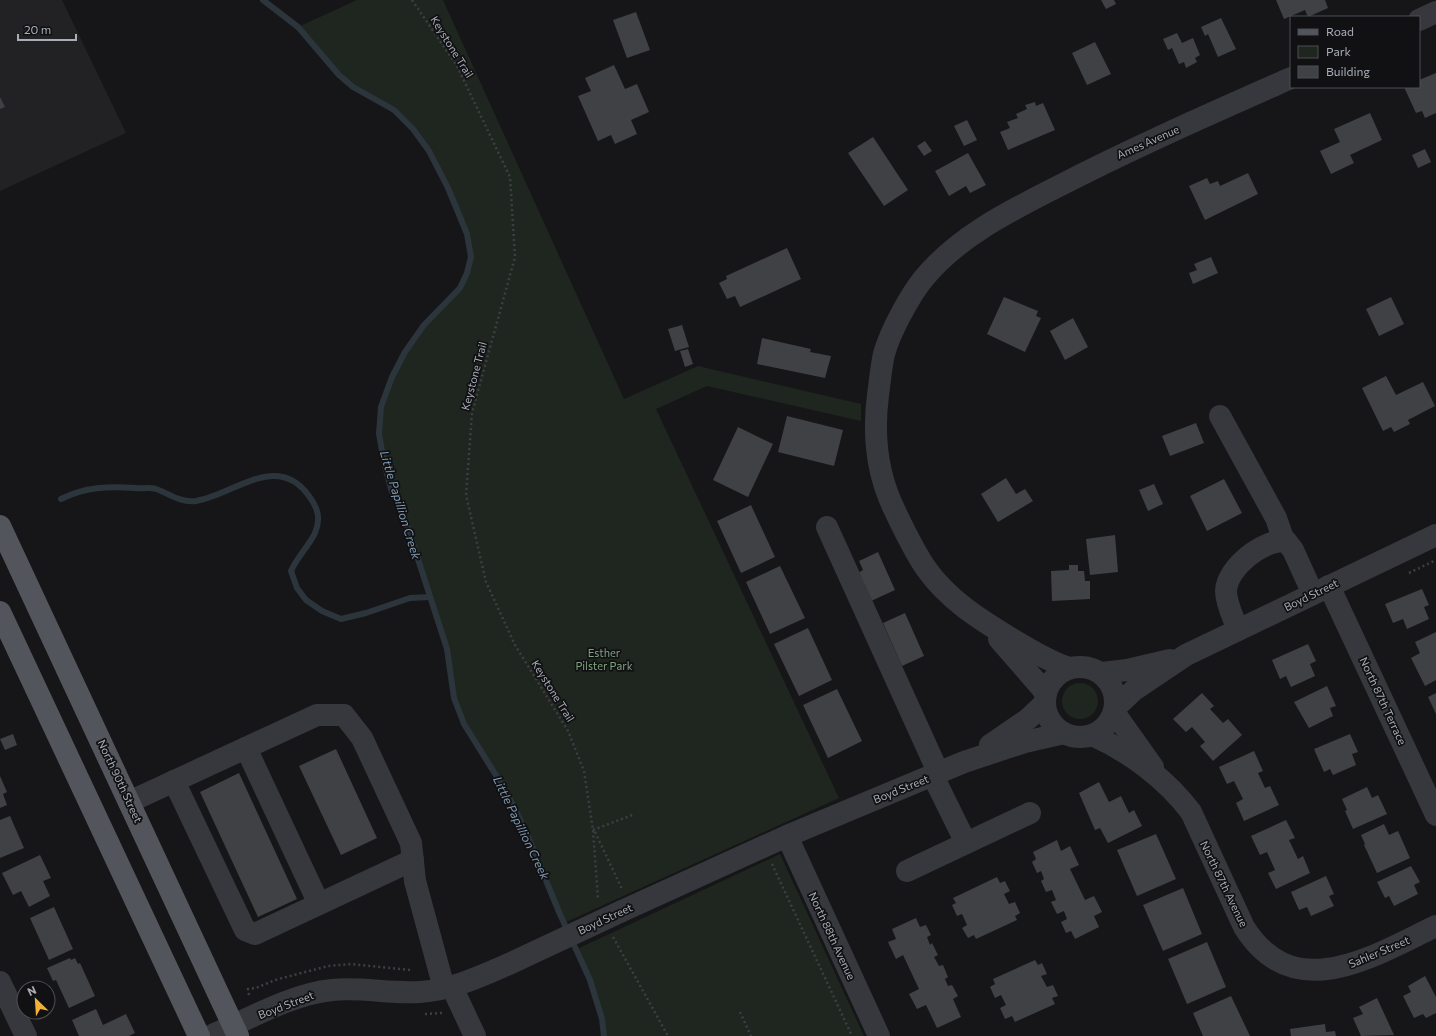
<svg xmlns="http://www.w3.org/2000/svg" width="1436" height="1036" font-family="Commissioner,sans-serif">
  <rect width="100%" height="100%" fill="#161618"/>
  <!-- built -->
  <polygon fill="#222225" points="0,0 62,0 126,133 0,191"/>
  <!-- green -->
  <g fill="#1e261f">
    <polygon points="357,0 443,0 624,399 698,366 861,404 861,421 707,386 656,409 839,798 564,923 526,832 507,793 464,724 454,698 447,649 406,522 391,489 384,462 379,434 381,407 392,377 405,352 424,325 460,288 467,273 471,257 467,234 448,188 429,151 413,129 394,110 353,87 339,75 298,27"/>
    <circle cx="1080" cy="701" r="18"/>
    <path d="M780,854L864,1036H604C600,1005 589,978 575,950Z"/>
  </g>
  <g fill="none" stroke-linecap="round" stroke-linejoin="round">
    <!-- stream -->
    <g stroke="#2c353c" stroke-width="6">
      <polyline points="263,0 298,27 339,75 353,87 394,110 413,129 429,151 448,188 467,234 471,257 467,273 460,288 424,325 405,352 392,377 381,407 379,434 384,462 391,489 406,522 447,649 454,698 464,724 507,793 526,832 559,912 590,980 602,1019 604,1036"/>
      <path d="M61,499C85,487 108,486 135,488C141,489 150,487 156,489C170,494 180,503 196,501C234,495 277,451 309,496C318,508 321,519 315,533C309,546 297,557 291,571L297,588L306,600L322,611L341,619L366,613L410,598L430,597"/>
    </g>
  </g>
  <!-- building -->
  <g fill="#404145">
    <polygon points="1101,0 1114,0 1116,4 1106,9"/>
    <polygon points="1276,0 1325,0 1328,8 1308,17 1305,10 1284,19"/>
    <polygon points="636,12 650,50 627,58 613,20"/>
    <polygon points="1221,18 1236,49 1218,57 1208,34 1205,36 1201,27"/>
    <polygon points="1177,33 1182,43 1193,38 1200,55 1195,58 1197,62 1186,68 1184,62 1179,64 1172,48 1168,50 1163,39"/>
    <polygon points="1095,42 1111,74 1087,85 1072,53"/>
    <polygon points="614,65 625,89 637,84 649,112 631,120 637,134 615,144 611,135 598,141 578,96 591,91 585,78"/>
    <polygon points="1436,73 1436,113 1425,118 1422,111 1416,113 1404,87 1419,87 1419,80"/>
    <polygon points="0,97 5,107 0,109"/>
    <polygon points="1035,102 1036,106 1043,103 1055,130 1008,150 1000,132 1010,128 1007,122 1018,118 1016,114 1027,109 1025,105"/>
    <polygon points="1370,113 1382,140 1350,155 1354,163 1331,174 1320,151 1340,142 1334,129"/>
    <polygon points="967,120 977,140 964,146 954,126"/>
    <polygon points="873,137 908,190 884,206 848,153"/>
    <polygon points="925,141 932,151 924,156 917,146"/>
    <polygon points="1425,149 1431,162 1418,168 1412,155"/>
    <polygon points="968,153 986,185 970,193 966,186 949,196 935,171"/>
    <polygon points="1248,173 1258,194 1205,220 1189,186 1207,178 1210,184 1218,181 1220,186"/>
    <polygon points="787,248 801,279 740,307 735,296 727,299 719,283 727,279 726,276"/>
    <polygon points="1211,257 1218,273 1193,284 1189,273 1197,270 1194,264"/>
    <polygon points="1004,297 1038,311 1036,316 1041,318 1025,352 987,334"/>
    <polygon points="1391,297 1404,324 1379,336 1366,309"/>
    <polygon points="1073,318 1088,347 1065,360 1050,331"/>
    <polygon points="682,325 689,347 675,351 668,329"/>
    <polygon points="762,338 811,349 810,352 831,356 825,378 757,364"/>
    <polygon points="688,349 693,364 685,367 680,351"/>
    <polygon points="1386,376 1396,395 1423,382 1435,406 1408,420 1410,424 1394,432 1391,427 1383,431 1362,388"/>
    <polygon points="787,416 843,430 834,466 778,452"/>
    <polygon points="1196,423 1204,443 1170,456 1162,436"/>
    <polygon points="738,427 773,444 748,497 713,480"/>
    <polygon points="1006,478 1016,494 1025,489 1033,501 998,522 981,494"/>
    <polygon points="1224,479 1242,513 1207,531 1190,496"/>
    <polygon points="1154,484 1163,504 1148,511 1139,490"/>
    <polygon points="751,505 775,557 741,573 717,521"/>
    <polygon points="1115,535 1118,572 1090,575 1086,539"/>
    <polygon points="878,552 895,590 871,601 858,573 863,570 859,561"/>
    <polygon points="1069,565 1078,565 1078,571 1084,571 1085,581 1090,581 1090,599 1052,601 1051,571 1069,570"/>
    <polygon points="780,566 805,618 770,634 746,582"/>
    <polygon points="1422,589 1429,605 1424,607 1429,619 1407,629 1403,619 1393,623 1385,604"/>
    <polygon points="905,613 924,656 902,666 883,623"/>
    <polygon points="808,628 832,680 799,696 774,644"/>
    <polygon points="1436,632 1436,680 1425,686 1411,658 1420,653 1415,642"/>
    <polygon points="1308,644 1316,661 1310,664 1315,676 1291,687 1286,676 1280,679 1272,660"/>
    <polygon points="1327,686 1336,706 1330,708 1333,716 1309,728 1294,702"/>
    <polygon points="837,689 862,741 828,758 803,705"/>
    <polygon points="1202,693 1214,706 1210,709 1223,723 1228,719 1242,735 1213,761 1200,746 1205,742 1192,727 1186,732 1173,719"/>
    <polygon points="1436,693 1436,714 1428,697"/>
    <polygon points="13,734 17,745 5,750 0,739"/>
    <polygon points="1350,734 1358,752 1352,754 1356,765 1333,775 1330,769 1324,772 1314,749"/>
    <polygon points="336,749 377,838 341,855 299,766"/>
    <polygon points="1254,751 1263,771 1258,773 1265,788 1270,786 1279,805 1244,821 1236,803 1243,799 1234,781 1227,784 1219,767"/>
    <polygon points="239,773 297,899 258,917 200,792"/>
    <polygon points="0,776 7,792 3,794 7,805 0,808"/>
    <polygon points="1099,782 1109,802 1121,796 1129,813 1134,810 1142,826 1108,843 1100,828 1095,830 1079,793"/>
    <polygon points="1367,787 1372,798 1378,795 1387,814 1353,829 1345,811 1347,810 1342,799"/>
    <polygon points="10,816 24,848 0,858 0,820"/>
    <polygon points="1286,820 1295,838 1289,840 1298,859 1303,856 1310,873 1276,889 1268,873 1275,870 1267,852 1260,855 1251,836"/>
    <polygon points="1384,824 1389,835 1398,831 1410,858 1377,873 1364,845 1365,844 1361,835"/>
    <polygon points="1156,834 1176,879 1137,896 1117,850"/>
    <polygon points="1057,840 1061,851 1070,846 1079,865 1070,869 1085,900 1094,896 1102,912 1094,916 1099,927 1075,939 1071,931 1066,933 1061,922 1067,919 1064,911 1057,914 1051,902 1056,900 1052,890 1046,892 1041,881 1044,879 1041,871 1037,873 1032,862 1036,859 1033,852"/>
    <polygon points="40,855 51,878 43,881 50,896 29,907 21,891 13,895 2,873"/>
    <polygon points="1411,866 1420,882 1414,885 1418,894 1394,906 1389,896 1385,898 1377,882"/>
    <polygon points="1326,876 1334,894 1329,896 1334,906 1311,916 1307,907 1299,910 1291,892"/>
    <polygon points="997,877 1000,883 1005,881 1010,891 1004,894 1009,904 1015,902 1020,913 1015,916 1017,920 976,939 974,935 968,938 962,928 967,925 962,914 957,916 952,905 956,903 953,898"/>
    <polygon points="1183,888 1202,934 1163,951 1143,905"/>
    <polygon points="54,907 73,949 49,960 30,918"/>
    <polygon points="916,918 920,927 926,925 931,935 927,937 930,945 932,943 938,955 934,957 939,966 943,965 948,977 945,979 948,986 952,985 958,996 953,999 961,1017 937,1028 926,1005 917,1009 909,994 919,989 903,955 896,959 888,942 896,939 892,929"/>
    <polygon points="1207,942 1226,987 1187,1004 1168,959"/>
    <polygon points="70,958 71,960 75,958 78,964 80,963 95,996 69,1008 56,980 53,981 47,968"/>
    <polygon points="1035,960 1038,965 1042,963 1047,974 1041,976 1047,987 1053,985 1058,996 1052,998 1055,1004 1015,1022 1012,1016 1005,1019 1000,1008 1006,1005 1001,995 995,998 990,987 995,984 993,979"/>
    <polygon points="1425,976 1436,997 1436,1013 1426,1018 1423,1014 1414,1018 1403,996 1411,992 1408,986"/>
    <polygon points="1231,996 1250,1036 1203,1036 1193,1013"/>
    <polygon points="1377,998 1394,1035 1361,1036 1353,1018 1363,1014 1359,1007"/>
    <polygon points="96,1009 103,1025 126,1014 135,1033 129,1036 79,1036 72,1020"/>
    <polygon points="1325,1024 1326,1032 1335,1031 1336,1036 1291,1036 1290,1029"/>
  </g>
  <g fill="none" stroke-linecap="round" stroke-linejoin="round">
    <!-- path -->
    <g stroke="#3d3f44" stroke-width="2.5" stroke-dasharray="2 3" stroke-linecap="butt">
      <polyline points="412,0 457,66 510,177 515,257 472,413 466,495 486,582 515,645 568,731 584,771 593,830 598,899"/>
      <polyline points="1409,573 1436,560"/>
      <polyline points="593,830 635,814"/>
      <polyline points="595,832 622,889"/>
      <polyline points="772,864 852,1036"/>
      <polyline points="613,937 668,1036"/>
      <polyline points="249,995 248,989 256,988 275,980 328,966 351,964 411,970"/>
      <polyline points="740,1012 751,1036"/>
      <polyline points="425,1014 442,1013"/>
    </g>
    <!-- minor -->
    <g stroke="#37383d" stroke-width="22">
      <polyline points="1419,20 1436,12"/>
      <polyline points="1220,416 1276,518 1284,541"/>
      <polyline points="827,527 939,774"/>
      <polyline points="1329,586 1436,815"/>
      <path d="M1238,630C1234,619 1226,604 1226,591C1227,567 1264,539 1286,541L1293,550L1313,594"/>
      <polyline points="999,639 1046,693"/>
      <circle cx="1080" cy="702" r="35"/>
      <path d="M1069,668C1048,661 1031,650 1012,639C979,619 947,599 925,567C913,549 904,530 895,511C877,475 873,434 878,395C880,381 881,367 884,354C890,332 910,295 924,278C959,236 1008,212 1055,188C1132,148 1212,113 1291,78"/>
      <polyline points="1102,673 1127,670 1170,660"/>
      <polyline points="1115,708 1134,690 1186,655 1436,535"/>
      <polyline points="1114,712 1153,767"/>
      <path d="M1092,735C1130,752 1166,779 1191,812L1244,927C1294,1007 1373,956 1436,926"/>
      <polyline points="990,745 1028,719 1045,703"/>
      <polyline points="246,748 319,904"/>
      <polyline points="933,776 966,843"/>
      <polyline points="174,781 245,930 255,934 413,860"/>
      <polyline points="129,802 317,715 344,715 362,738 411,843 415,881 444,988"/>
      <polyline points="787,836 879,1036"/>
      <polyline points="907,871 1030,813"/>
      <polyline points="622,911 787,836 964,762 1025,742 1064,733"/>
      <polyline points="0,982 26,1036"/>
      <polyline points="452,987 475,1036"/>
      <path d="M210,1036C247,1020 291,994 332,990C361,987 391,994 420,992C452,990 481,976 509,964"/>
    </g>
    <!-- major -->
    <g stroke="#53555c" stroke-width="22">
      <polyline points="0,526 238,1036"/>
      <polyline points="0,612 199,1036"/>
    </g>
    <!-- minor-bridge -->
    <polyline stroke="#37383d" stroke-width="22" points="509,964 622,911"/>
  </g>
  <g text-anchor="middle" stroke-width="3.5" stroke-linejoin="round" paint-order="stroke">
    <!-- street labels -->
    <g font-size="11" fill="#a8adb8" stroke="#111113">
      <text transform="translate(452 47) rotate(58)" y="4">Keystone Trail</text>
      <text transform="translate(1148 142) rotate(-24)" y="4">Ames Avenue</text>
      <text transform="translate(474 376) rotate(-75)" y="4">Keystone Trail</text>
      <text transform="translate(1311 595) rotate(-26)" y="4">Boyd Street</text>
      <text transform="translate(553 691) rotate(58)" y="4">Keystone Trail</text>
      <text transform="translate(1383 701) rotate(65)" y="4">North 87th Terrace</text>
      <text transform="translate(120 781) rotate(65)" y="4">North 90th Street</text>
      <text transform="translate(901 789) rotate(-22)" y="4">Boyd Street</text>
      <text transform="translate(1224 884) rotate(64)" y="4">North 87th Avenue</text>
      <text transform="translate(605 919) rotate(-25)" y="4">Boyd Street</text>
      <text transform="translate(832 936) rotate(65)" y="4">North 88th Avenue</text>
      <text transform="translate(1379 952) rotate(-23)" y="4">Sahler Street</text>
      <text transform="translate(286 1005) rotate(-21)" y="4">Boyd Street</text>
    </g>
    <!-- park labels -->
    <g font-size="11" fill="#7fa381" stroke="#111113">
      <text x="604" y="657">Esther<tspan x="604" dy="13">Pilster Park</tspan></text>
    </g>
    <!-- water labels -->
    <g font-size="12" font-style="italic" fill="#7f9bb3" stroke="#111113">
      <text transform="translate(400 505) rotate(73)" y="4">Little Papillion Creek</text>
      <text transform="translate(521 828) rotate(64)" y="4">Little Papillion Creek</text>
    </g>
  </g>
  <!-- legend -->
  <rect x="1290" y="16" width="130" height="72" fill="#111113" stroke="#4d4f55"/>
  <rect x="1298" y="29" width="20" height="6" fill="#53555c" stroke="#4d4f55"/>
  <text x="1326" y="36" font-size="12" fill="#a8adb8">Road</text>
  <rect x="1298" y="46" width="20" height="12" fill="#1e261f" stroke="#4d4f55"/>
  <text x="1326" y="56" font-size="12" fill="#a8adb8">Park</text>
  <rect x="1298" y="66" width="20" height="12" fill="#404145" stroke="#4d4f55"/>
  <text x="1326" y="76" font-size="12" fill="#a8adb8">Building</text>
  <!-- north arrow -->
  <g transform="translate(36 1000) rotate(335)"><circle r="19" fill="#111113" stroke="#4d4f55"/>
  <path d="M0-3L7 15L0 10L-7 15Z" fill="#f2b134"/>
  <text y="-6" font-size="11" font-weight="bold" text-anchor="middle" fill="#a8adb8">N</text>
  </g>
  <!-- scale -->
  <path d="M18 34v6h58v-6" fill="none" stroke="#a8adb8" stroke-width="2"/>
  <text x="24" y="34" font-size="12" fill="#a8adb8" stroke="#111113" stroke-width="3" paint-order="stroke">20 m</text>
</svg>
